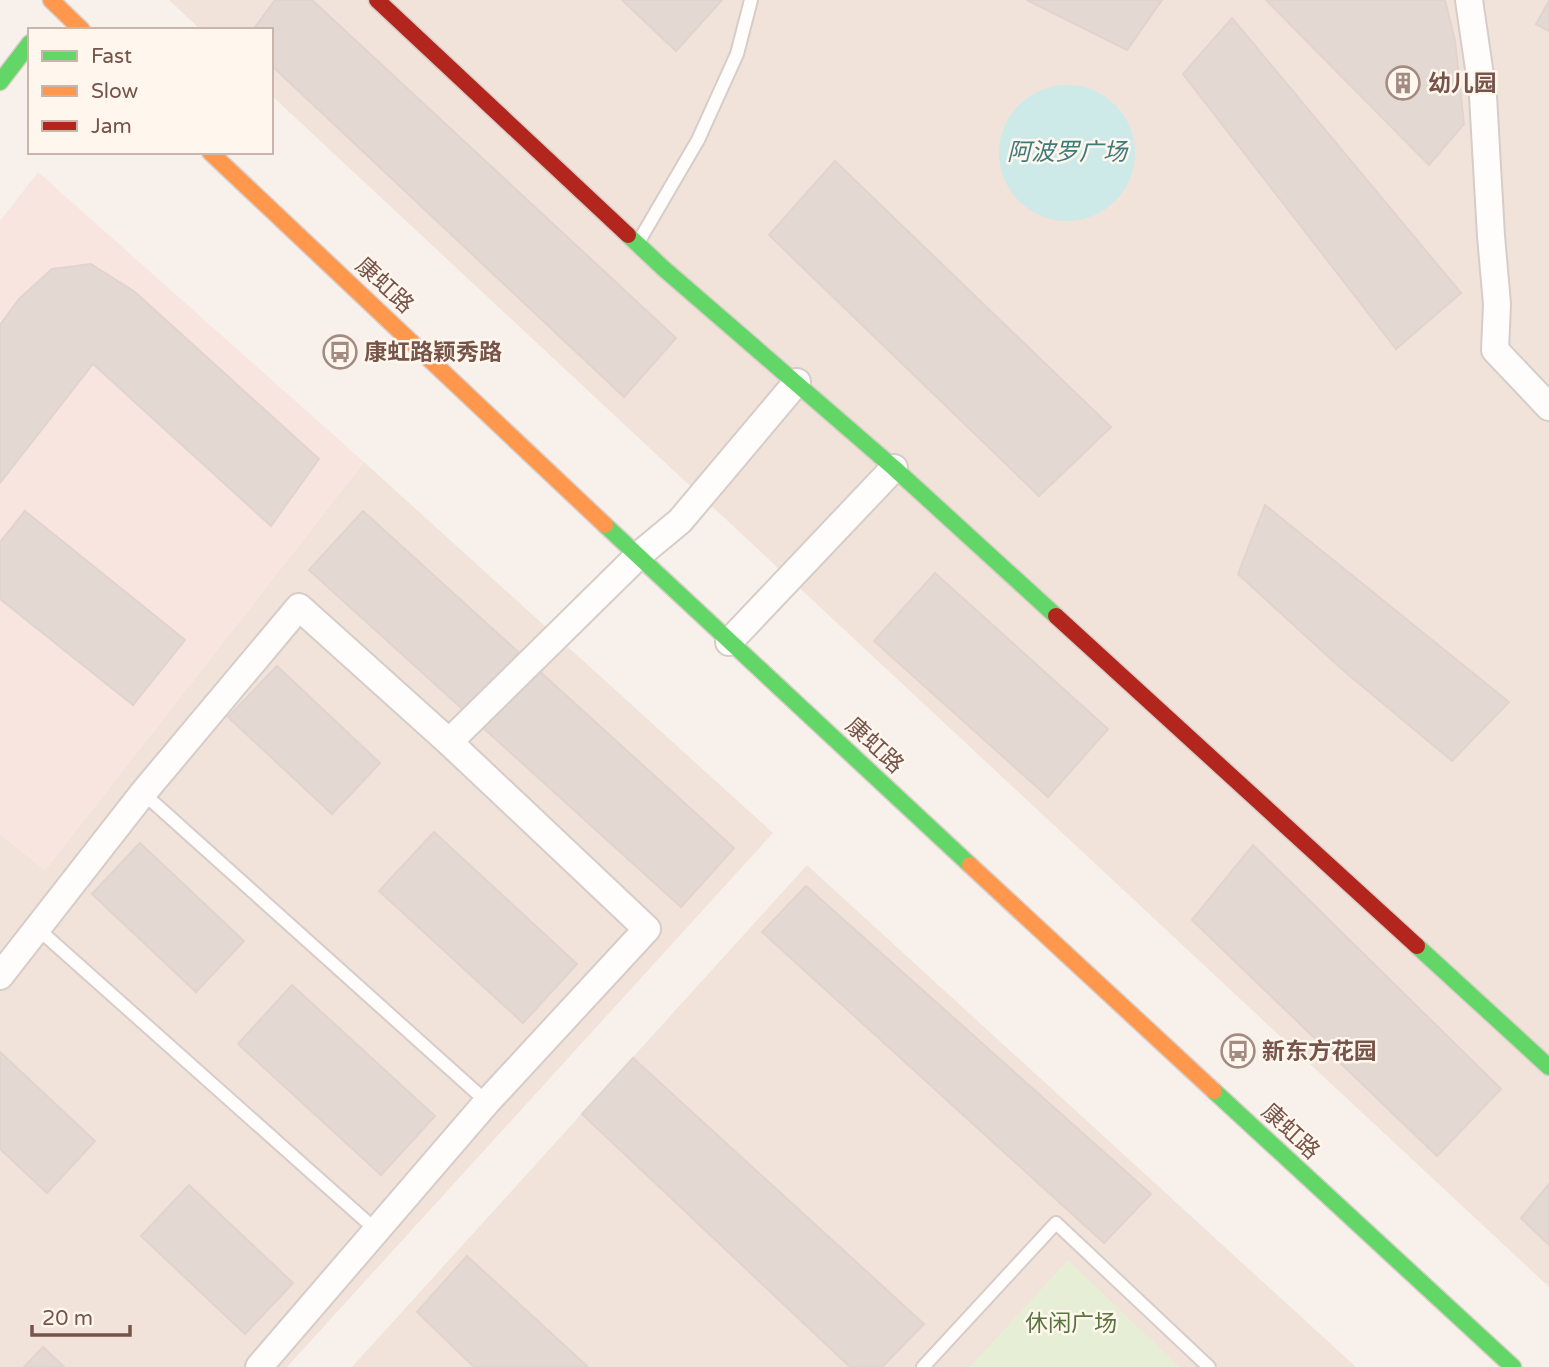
<svg xmlns="http://www.w3.org/2000/svg" width="1549" height="1367" font-family="'Varela Round','Noto Sans SC',sans-serif">
  <rect width="100%" height="100%" fill="#f8f1eb"/>
  <!-- residential -->
  <g fill="#f1e3d9">
    <polygon points="169,0 1549,0 1549,1287 271,95 271,30 201,30"/>
    <polygon points="364,462 773,833 287,1367 0,1367 0,834 45,870"/>
    <polygon points="807,865 1356,1367 352,1367"/>
  </g>
  <!-- commercial -->
  <polygon fill="#f8e5df" points="38,172 364,462 45,870 0,834 0,221"/>
  <!-- green -->
  <polygon fill="#e7eed6" points="1068,1260 1179,1367 970,1367"/>
  <!-- water -->
  <circle fill="#cdeae8" cx="1067" cy="153" r="68"/>
  <!-- building -->
  <g fill="#e4d8d3" stroke="#e1d3cd" stroke-width="2">
    <polygon points="275,0 312,0 676,338 624,397 271,65 271,30 253,30"/>
    <polygon points="622,0 722,0 676,51"/>
    <polygon points="1027,0 1162,0 1127,50"/>
    <polygon points="1266,0 1445,0 1455,41 1464,124 1429,165"/>
    <polygon points="1549,1 1549,31 1536,24"/>
    <polygon points="1232,18 1461,293 1396,349 1183,74"/>
    <polygon points="835,161 1111,427 1039,496 769,235"/>
    <polygon points="91,264 135,292 319,459 271,526 93,364 0,483 0,325 19,299 52,269"/>
    <polygon points="1265,505 1509,702 1452,761 1344,671 1238,574"/>
    <polygon points="25,511 185,640 133,705 0,599 0,542"/>
    <polygon points="363,511 734,848 681,907 309,570"/>
    <polygon points="935,573 1108,729 1048,797 874,641"/>
    <polygon points="277,666 380,763 332,814 228,717"/>
    <polygon points="434,832 577,964 523,1023 379,891"/>
    <polygon points="140,843 244,941 196,992 92,894"/>
    <polygon points="1253,845 1501,1089 1437,1156 1192,920"/>
    <polygon points="806,886 1151,1194 1104,1243 762,932"/>
    <polygon points="292,985 435,1116 381,1175 238,1044"/>
    <polygon points="0,1052 95,1141 47,1193 0,1149"/>
    <polygon points="633,1058 924,1324 882,1367 850,1367 582,1114"/>
    <polygon points="1549,1184 1549,1245 1521,1218"/>
    <polygon points="189,1185 293,1283 245,1334 141,1236"/>
    <polygon points="467,1256 588,1367 474,1367 417,1312"/>
    <polygon points="43,1347 64,1367 24,1367"/>
  </g>
  <g fill="none" stroke-linecap="round" stroke-linejoin="round">
    <defs>
      <g id="lane">
        <polyline points="639,241 698,140 737,54 751,0"/>
        <polyline points="143,793 487,1102"/>
        <polyline points="37,928 376,1230"/>
        <polyline points="923,1367 1056,1223 1209,1367"/>
      </g>
      <g id="street">
        <polyline points="1469,0 1483,96 1491,236 1497,304 1495,350 1549,407"/>
        <polyline points="729,642 894,468"/>
        <polyline points="0,976 143,793 299,607 449,742"/>
        <polyline points="259,1367 487,1102 647,929 449,742 639,555 680,521 797,382"/>
      </g>
      <g id="fast">
        <polyline points="0,82 30,43"/>
        <polyline points="628,235 663,268 894,468 1056,616"/>
        <polyline points="605,525 970,865"/>
        <polyline points="1417,946 1549,1067"/>
        <polyline points="1214,1091 1513,1367"/>
      </g>
      <g id="slow">
        <polyline points="51,0 82,30"/>
        <polyline points="210,152 605,525"/>
        <polyline points="970,865 1214,1091"/>
      </g>
      <g id="jam">
        <polyline points="377,0 628,235"/>
        <polyline points="1056,616 1417,946"/>
      </g>
    </defs>
    <!-- lane casing -->
    <use href="#lane" stroke="#d6ccc8" stroke-width="16"/>
    <!-- street casing -->
    <use href="#street" stroke="#d6ccc8" stroke-width="30"/>
    <!-- fast casing -->
    <use href="#fast" stroke="#d9cec9" stroke-width="19"/>
    <!-- slow casing -->
    <use href="#slow" stroke="#d9cec9" stroke-width="19"/>
    <!-- jam casing -->
    <use href="#jam" stroke="#d9cec9" stroke-width="19"/>
    <!-- lane -->
    <use href="#lane" stroke="#fefdfc" stroke-width="12"/>
    <!-- street -->
    <use href="#street" stroke="#fefdfc" stroke-width="26"/>
    <!-- fast -->
    <use href="#fast" stroke="#63d668" stroke-width="16"/>
    <!-- slow -->
    <use href="#slow" stroke="#ff974d" stroke-width="16"/>
    <!-- jam -->
    <use href="#jam" stroke="#b3261e" stroke-width="16"/>
  </g>
  <!-- icons -->
  <defs>
    <symbol id="building-ring" viewBox="-11 -11 22 22"><circle r="9.5" fill="#fff6ed" stroke="#a48b82" stroke-width="1.5"/><path d="M-4-6H4V6H1V3H-1V6H-4ZM-2.5-4.3h1.7v1.8h-1.7ZM.8-4.3h1.7v1.8H.8ZM-2.5-1h1.7V.8h-1.7ZM.8-1h1.7V.8H.8Z" fill="#a48b82"/></symbol>
    <symbol id="bus-ring" viewBox="-11 -11 22 22"><circle r="9.5" fill="#fff6ed" stroke="#a48b82" stroke-width="1.5"/><path d="M-5-6H5V4H4V6H2V4H-2V6H-4V4H-5ZM-3.5-4V0h7V-4ZM-3.5 1.2v1.5H-2V1.2ZM2 1.2v1.5H3.5V1.2Z" fill="#a48b82"/></symbol>
  </defs>
  <g fill-rule="evenodd">
    <use href="#building-ring" x="1384" y="64" width="38" height="38"/>
    <use href="#bus-ring" x="321" y="333" width="38" height="38"/>
    <use href="#bus-ring" x="1219" y="1032" width="38" height="38"/>
  </g>
  <g text-anchor="middle" stroke-width="5" stroke-linejoin="round" paint-order="stroke">
    <!-- poi labels -->
    <g font-size="23" font-weight="bold" fill="#77544a" stroke="#fff6ed" text-anchor="start">
      <text x="1428" y="91">幼儿园</text>
      <text x="364" y="360">康虹路颖秀路</text>
      <text x="1262" y="1059">新东方花园</text>
    </g>
    <!-- street labels -->
    <g font-size="23" fill="#77544a" stroke="#fff6ed">
      <text transform="translate(385 285) rotate(43)" y="8">康虹路</text>
      <text transform="translate(875 745) rotate(43)" y="8">康虹路</text>
      <text transform="translate(1291 1131) rotate(43)" y="8">康虹路</text>
    </g>
    <!-- park labels -->
    <g font-size="23" fill="#58773f" stroke="#fff6ed">
      <text x="1071" y="1331">休闲广场</text>
    </g>
    <!-- water labels -->
    <g font-size="24" font-style="italic" fill="#3d7b7c" stroke="#fff6ed">
      <text x="1067" y="160">阿波罗广场</text>
    </g>
  </g>
  <!-- legend -->
  <rect x="28" y="28" width="245" height="126" fill="#fff6ed" stroke="#c9b5ac" stroke-width="2"/>
  <rect x="42" y="51" width="35" height="10" fill="#63d668" stroke="#c9b5ac" stroke-width="2"/>
  <text x="91" y="63" font-size="21" fill="#77544a">Fast</text>
  <rect x="42" y="86" width="35" height="10" fill="#ff974d" stroke="#c9b5ac" stroke-width="2"/>
  <text x="91" y="98" font-size="21" fill="#77544a">Slow</text>
  <rect x="42" y="121" width="35" height="10" fill="#b3261e" stroke="#c9b5ac" stroke-width="2"/>
  <text x="91" y="133" font-size="21" fill="#77544a">Jam</text>
  <!-- scale -->
  <path d="M32 1325v10h98v-10" fill="none" stroke="#77544a" stroke-width="3.5"/>
  <text x="42" y="1325" font-size="21" fill="#77544a" stroke="#fff6ed" stroke-width="5" paint-order="stroke">20 m</text>
</svg>
